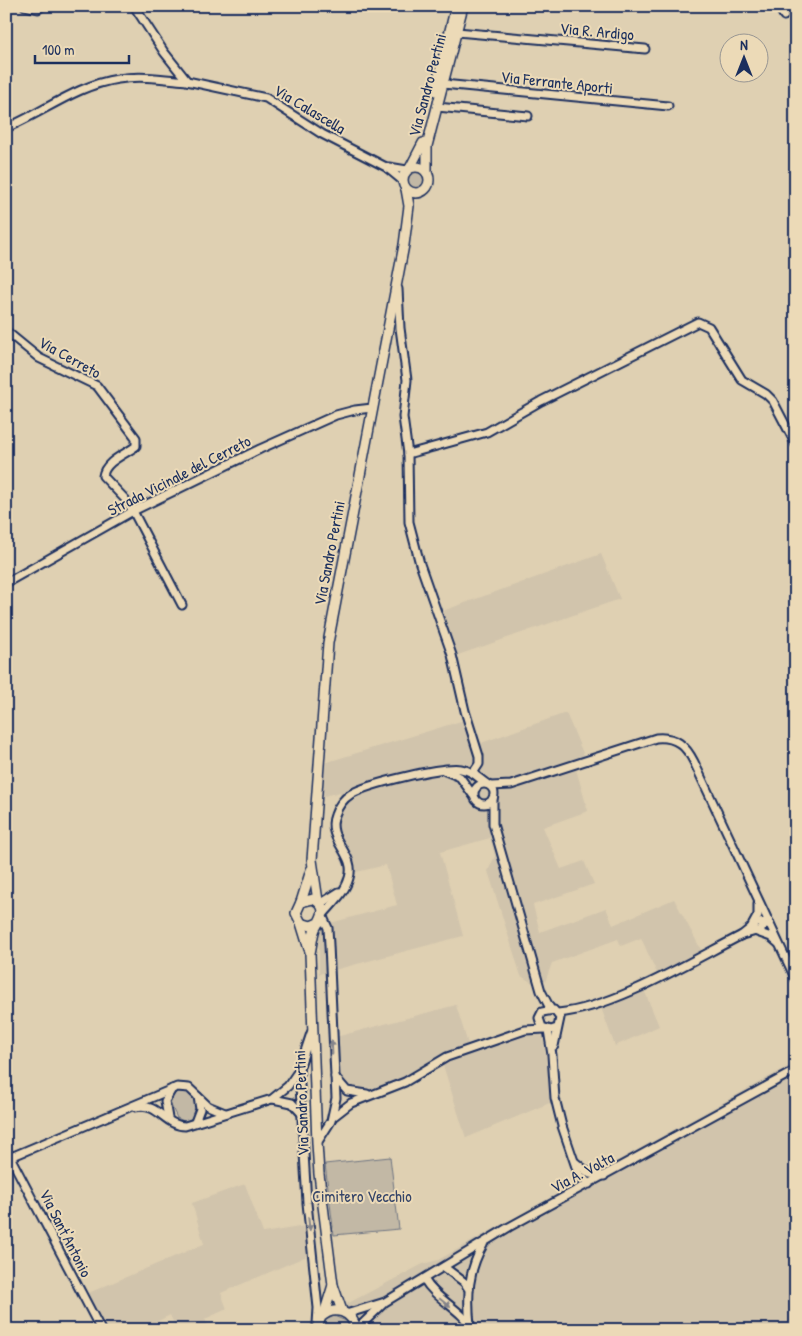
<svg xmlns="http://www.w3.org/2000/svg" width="802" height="1336" font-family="'Patrick Hand',sans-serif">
  <rect width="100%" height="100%" fill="#dfd0b2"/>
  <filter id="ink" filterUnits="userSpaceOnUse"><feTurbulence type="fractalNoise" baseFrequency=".02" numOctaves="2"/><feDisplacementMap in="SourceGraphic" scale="10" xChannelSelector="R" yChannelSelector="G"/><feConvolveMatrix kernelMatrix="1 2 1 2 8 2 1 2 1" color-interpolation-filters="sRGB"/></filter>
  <g filter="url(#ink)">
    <!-- built -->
    <g fill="#d1c4ac">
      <polygon points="601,554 620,599 455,656 440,612"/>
      <polygon points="566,713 588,765 576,769 588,811 543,827 561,869 584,861 594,884 533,905 540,932 606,908 613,925 674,899 706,959 661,982 641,938 621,946 618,939 552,963 545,982 536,985 521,976 488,871 495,856 490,838 440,852 463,936 319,974 319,938 323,925 397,905 386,865 344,875 344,867 328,831 330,812 340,797 340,792 320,797 321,764 471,718 481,743"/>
      <polygon points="644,990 659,1026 615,1046 600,1005"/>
      <polygon points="456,1005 471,1054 527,1035 535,1033 543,1036 547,1063 558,1063 559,1099 466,1138 443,1065 411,1085 361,1102 348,1095 338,1074 336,1037"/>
      <polygon points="796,1062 796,1330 297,1330 423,1264 438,1260"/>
      <polygon points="245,1184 263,1233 305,1226 307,1256 221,1293 227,1309 205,1319 210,1330 177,1330 170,1315 140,1330 104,1330 86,1294 204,1244 192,1203"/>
    </g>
    <!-- green -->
    <g fill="#c2b8a5" stroke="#6e7482">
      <circle cx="416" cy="180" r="10"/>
      <path d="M186,1089C195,1097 198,1104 195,1116L186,1122L177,1118L169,1101L174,1091Z"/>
      <polygon points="390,1157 399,1229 334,1235 325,1164"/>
      <polygon points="334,1316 346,1321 350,1330 322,1330 326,1320"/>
    </g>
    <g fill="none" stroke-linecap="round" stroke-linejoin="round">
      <defs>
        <g id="minor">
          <polyline points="25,6 38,9 42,6"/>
          <polyline points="134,6 164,52 187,81 266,98 322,134 386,167 403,181"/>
          <polyline points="778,6 784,16"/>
          <polyline points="457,32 645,49"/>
          <polyline points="443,84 668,106"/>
          <polyline points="437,107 528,116"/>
          <path d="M6,128C44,112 77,85 118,79C141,75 165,79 187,81"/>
          <polyline points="389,167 407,170"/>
          <polyline points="398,289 400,328 407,380 403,417 408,454 409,522 420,564 452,655 465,711 479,756 479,764 473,773"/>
          <path d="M6,331L39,358L97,386L136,438V446C126,454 105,461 103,476L125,499L133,511L182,605"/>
          <polyline points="408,454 487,432 541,401 698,322 709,327 742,380 766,394 773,401 796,445"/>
          <polyline points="6,583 133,511 260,449 336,415 355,410 372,408"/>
          <polyline points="445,771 460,777 473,795"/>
          <circle cx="484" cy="794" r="10"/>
          <path d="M491,786L511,785L656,738C676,736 686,746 694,762L796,980"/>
          <polyline points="493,798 493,824 541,991 551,1010"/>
          <polyline points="320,904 339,892"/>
          <path d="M323,915C332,904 345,893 349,878C357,854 325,840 335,815C338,806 343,799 351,794C368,784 442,766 461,769C473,771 478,778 487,784"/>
          <polyline points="752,926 758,915 758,904"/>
          <polyline points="757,932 771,937 778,943"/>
          <polyline points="742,935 760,930 769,922"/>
          <path d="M558,1013C614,1008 691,961 742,935L757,923L769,922"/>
          <polyline points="548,1030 552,1055 555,1098 562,1126 578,1173 589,1184"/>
          <polyline points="311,1033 299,1069 307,1203 318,1308 317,1324"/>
          <polyline points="554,1046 560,1018 554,1010 542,1012 539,1018 542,1027 551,1030 557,1028"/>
          <polyline points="335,1077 347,1091 367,1094"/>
          <polyline points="273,1099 292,1103 302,1114"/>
          <path d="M136,1107C158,1102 165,1126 185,1126L272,1099L288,1086L299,1070"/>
          <polyline points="333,1117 351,1103 405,1082 447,1057 525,1030 545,1029"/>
          <polyline points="168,1118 165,1101 172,1089"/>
          <polyline points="195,1122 200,1109 198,1097"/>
          <polyline points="317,1143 331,1121 336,1098 329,945 328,928 323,917"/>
          <polyline points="6,1149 101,1330"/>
          <polyline points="11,1157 177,1087 189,1088 208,1106 225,1113"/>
          <polyline points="575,1162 590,1174 604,1176"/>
          <polyline points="444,1267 464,1282 468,1288"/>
          <path d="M424,1279C436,1300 462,1309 473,1330"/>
          <polyline points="346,1314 385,1302 509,1227 796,1070"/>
          <path d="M470,1325C467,1296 468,1271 483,1245"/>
          <polyline points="356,1330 383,1304"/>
        </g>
        <g id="major">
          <polyline points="435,91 456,6"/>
          <circle cx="416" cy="180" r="13"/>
          <polyline points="410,168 423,143"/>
          <polyline points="427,173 427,146 463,6"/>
          <polyline points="318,901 312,860 328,643 404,245 409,206 406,189"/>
          <polyline points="301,902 311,870"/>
          <path d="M320,922L311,926L301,923L296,913L301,902L313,899C330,907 321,918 315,929C312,937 312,945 310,953L317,1143L319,1174L333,1285L342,1311"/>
          <polyline points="301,923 309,949"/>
          <polyline points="324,1314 333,1285"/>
          <path d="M316,1330L321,1317C334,1305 353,1311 356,1330"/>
        </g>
      </defs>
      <!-- minor casing -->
      <use href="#minor" stroke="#1b2f5e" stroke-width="11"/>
      <!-- major casing -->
      <use href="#major" stroke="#1b2f5e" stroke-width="12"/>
      <!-- minor -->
      <use href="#minor" stroke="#ecdab7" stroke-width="7"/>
      <!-- major -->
      <use href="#major" stroke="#ecdab7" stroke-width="9"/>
    </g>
    <!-- one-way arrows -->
    <defs><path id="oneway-solid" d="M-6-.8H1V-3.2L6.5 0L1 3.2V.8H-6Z" transform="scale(1.25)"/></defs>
    <g fill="#84848a">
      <use href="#oneway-solid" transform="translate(332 1047) rotate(-93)"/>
      <use href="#oneway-solid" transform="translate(309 1224) rotate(84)"/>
      <use href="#oneway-solid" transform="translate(445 1303) rotate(39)"/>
    </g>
  </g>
  <g text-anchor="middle" stroke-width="4" stroke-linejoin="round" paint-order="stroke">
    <!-- street labels -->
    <g font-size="16" fill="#1b2f5e" stroke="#ecdab7">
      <text transform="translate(597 31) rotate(5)" y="6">Via R. Ardigo</text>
      <text transform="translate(557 82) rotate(6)" y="6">Via Ferrante Aporti</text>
      <text transform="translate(427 85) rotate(-75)" y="6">Via Sandro Pertini</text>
      <text transform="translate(310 109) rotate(31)" y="6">Via Calascella</text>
      <text transform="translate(70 357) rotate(29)" y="6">Via Cerreto</text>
      <text transform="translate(179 475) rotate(-27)" y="6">Strada Vicinale del Cerreto</text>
      <text transform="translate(329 553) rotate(-79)" y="6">Via Sandro Pertini</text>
      <text transform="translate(301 1103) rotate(-92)" y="6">Via Sandro Pertini</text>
      <text transform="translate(582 1172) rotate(-28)" y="6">Via A. Volta</text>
      <text transform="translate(66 1233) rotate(63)" y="6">Via Sant'Antonio</text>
    </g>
    <!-- park labels -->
    <g font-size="16" fill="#344469" stroke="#ecdab7">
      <text x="362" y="1202">Cimitero Vecchio</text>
    </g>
  </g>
  <!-- margin -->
  <rect width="802" height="1336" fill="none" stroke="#ecdab7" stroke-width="25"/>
  <rect x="12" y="12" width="777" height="1311" fill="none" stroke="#1b2f5e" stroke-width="2" filter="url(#ink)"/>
  <!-- north arrow -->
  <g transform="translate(744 58)"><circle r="24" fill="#ecdab7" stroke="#989693"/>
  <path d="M0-4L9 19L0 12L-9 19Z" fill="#1b2f5e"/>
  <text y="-8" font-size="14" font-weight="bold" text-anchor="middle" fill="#1b2f5e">N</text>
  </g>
  <!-- scale -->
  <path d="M35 55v8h94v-8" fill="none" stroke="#1b2f5e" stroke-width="2.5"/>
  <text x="42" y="55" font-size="15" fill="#1b2f5e" stroke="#ecdab7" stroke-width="4" paint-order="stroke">100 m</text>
</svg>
